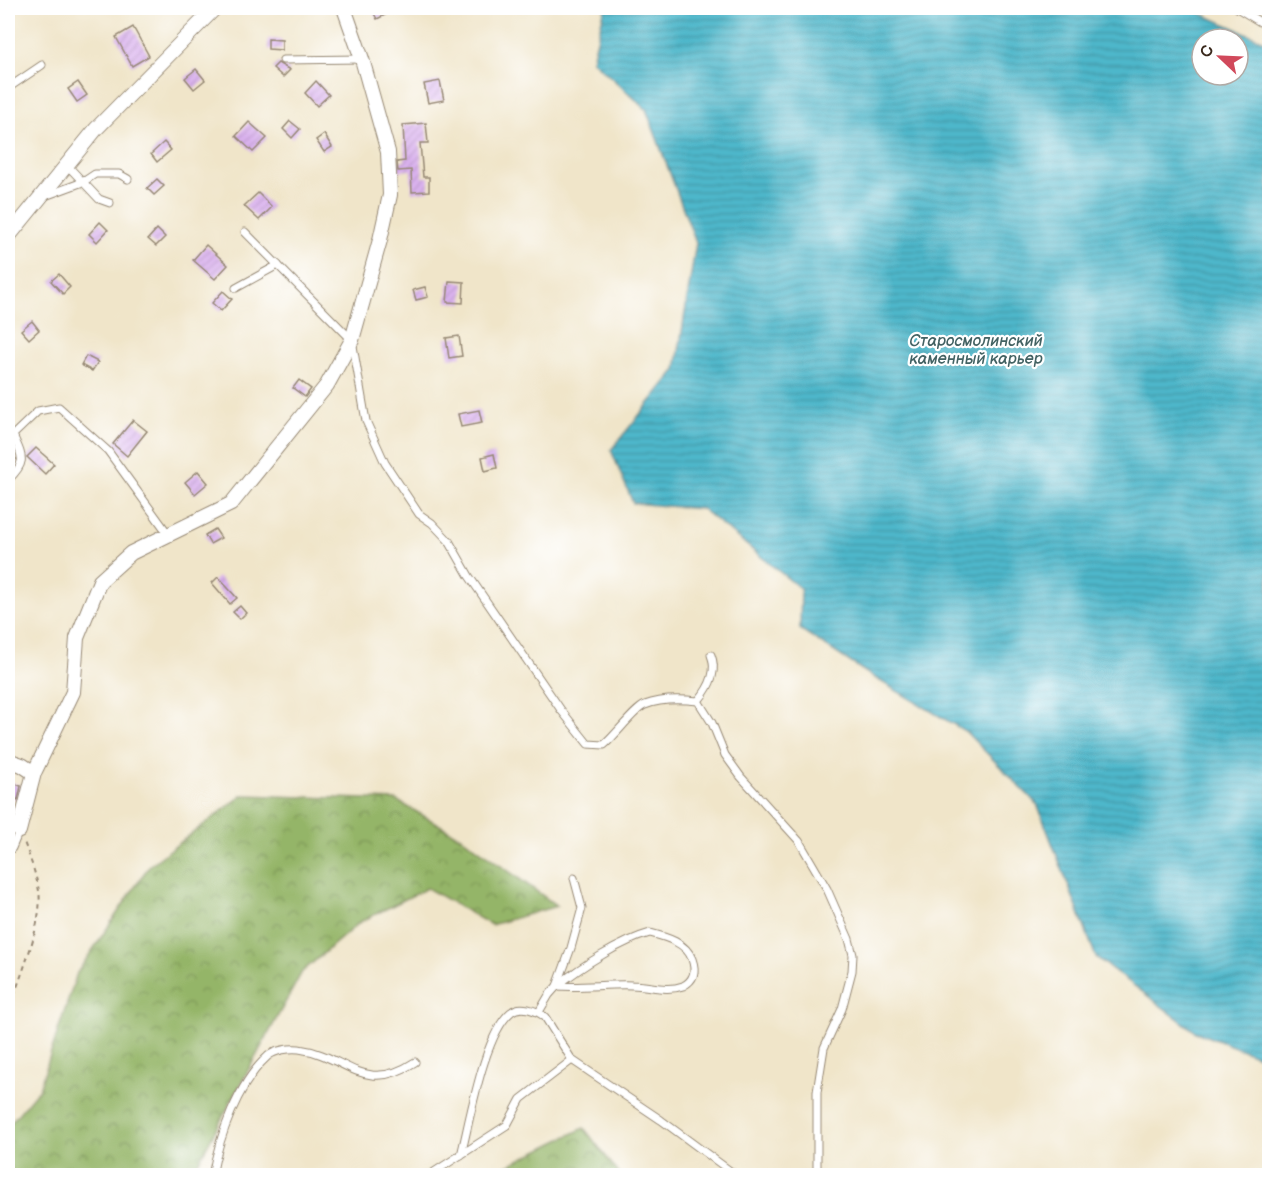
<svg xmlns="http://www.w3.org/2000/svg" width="1277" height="1183" font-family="'Balsamiq Sans',sans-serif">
  <defs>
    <pattern id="forest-crowns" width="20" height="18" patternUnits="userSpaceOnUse" patternTransform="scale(1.5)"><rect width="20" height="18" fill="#94b568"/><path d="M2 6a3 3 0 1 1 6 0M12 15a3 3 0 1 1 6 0" fill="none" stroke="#7a9355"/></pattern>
    <pattern id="water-rules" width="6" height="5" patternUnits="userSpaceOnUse" patternTransform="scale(1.5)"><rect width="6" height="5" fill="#4eb7cb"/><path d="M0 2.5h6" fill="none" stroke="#4295a4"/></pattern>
    <pattern id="building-hatch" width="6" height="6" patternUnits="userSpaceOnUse" patternTransform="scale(1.5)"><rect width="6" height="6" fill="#dab2ee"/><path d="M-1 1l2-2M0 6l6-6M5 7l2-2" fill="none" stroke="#bc99cc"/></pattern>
  </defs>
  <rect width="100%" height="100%" fill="#fff"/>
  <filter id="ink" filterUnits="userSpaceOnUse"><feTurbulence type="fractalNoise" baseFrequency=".0167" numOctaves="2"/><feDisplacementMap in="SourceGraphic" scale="12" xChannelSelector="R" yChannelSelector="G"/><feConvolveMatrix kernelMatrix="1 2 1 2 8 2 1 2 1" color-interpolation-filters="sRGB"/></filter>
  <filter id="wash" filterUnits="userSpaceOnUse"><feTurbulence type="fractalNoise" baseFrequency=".008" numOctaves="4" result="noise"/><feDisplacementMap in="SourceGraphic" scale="24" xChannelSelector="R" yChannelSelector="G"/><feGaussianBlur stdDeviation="1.35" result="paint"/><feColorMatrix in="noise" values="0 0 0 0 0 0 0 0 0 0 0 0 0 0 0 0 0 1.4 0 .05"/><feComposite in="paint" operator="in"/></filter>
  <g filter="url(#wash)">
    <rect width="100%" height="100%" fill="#f0e5c9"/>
    <!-- forest -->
    <g fill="url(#forest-crowns)" stroke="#687043" stroke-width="1.5">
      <polygon points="243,795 396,800 464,839 557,906 491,925 427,888 360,922 302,972 191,1175 8,1175 8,1126 39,1089 77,973 149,866"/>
      <polygon points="584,1128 620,1175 488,1175"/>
    </g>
    <!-- water -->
    <path fill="url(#water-rules)" stroke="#447074" stroke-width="1.5" fill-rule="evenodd" d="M605,8H1188L1269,43V1060L1196,1032L1096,957L1037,804L965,731L870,675L800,629L801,589L702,509L633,503L611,450L676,370L696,243L646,109L592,60ZM1202,39H1238V75H1202Z"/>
    <g id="blocks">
      <!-- building -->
      <g fill="url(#building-hatch)">
        <polygon points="371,8 399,8 377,19"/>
        <polygon points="133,27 149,56 132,66 116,37"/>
        <polygon points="268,39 282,40 282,50 268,49"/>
        <polygon points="278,63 290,70 283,77 273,68"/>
        <polygon points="196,69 205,80 194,89 185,78"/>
        <polygon points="316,81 329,95 317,106 305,93"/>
        <polygon points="440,81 444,100 428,103 424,84"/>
        <polygon points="78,82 87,95 77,102 68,89"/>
        <polygon points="290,121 300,129 292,138 283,129"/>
        <polygon points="249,122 267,138 253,152 236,136"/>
        <polygon points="426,123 428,143 420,143 423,177 429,177 429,191 412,192 411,170 398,171 397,162 405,161 403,125"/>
        <polygon points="324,134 332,147 324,152 316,140"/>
        <polygon points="164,142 171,150 157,162 151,154"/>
        <polygon points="157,179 164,186 154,195 147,188"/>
        <polygon points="258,193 272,207 259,220 244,206"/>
        <polygon points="100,222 108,230 97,242 89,234"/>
        <polygon points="157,229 165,237 156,246 148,239"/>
        <polygon points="206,245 228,265 215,279 193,260"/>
        <polygon points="59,274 70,287 63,294 51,281"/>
        <polygon points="449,281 464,282 463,303 447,302"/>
        <polygon points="425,287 428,297 416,300 413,290"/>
        <polygon points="223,291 232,299 221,311 212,303"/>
        <polygon points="32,321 39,330 29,339 21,330"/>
        <polygon points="459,336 462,356 449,358 446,338"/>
        <polygon points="86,356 98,362 92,371 81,365"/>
        <polygon points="299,380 311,389 305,397 293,388"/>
        <polygon points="479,410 482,423 461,427 458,414"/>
        <polygon points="133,420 147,431 127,456 113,444"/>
        <polygon points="8,448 16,459 8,472"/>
        <polygon points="36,448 54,464 45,474 27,457"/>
        <polygon points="494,454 497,468 485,471 482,457"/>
        <polygon points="198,471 208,483 195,494 185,482"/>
        <polygon points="215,529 221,538 210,544 205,535"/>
        <polygon points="218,577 237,598 230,604 212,583"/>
        <polygon points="240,606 246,613 240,619 233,612"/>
        <polygon points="8,781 21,786 18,800 8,795"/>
      </g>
    </g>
  </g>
  <g filter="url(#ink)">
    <use href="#blocks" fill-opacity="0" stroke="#968874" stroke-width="1.5"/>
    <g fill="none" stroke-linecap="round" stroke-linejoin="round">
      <defs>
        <g id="service">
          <polyline points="1237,8 1270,28"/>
          <polyline points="283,60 362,59"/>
          <polyline points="8,88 42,65"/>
          <polyline points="67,165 99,199 110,203"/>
          <polyline points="45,196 83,182 95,174 119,174 128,179"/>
          <path d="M245,232L352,340L366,421L385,463L419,514L432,523L449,541L469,576L561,710L588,744L604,745C614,737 636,708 645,705C662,698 681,699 698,701L712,723L725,755L741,777L799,841L827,889L849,939L853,955L852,971L842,1009L824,1048L817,1092V1176"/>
          <polyline points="236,288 278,265"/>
          <path d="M8,480C27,462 23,458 13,435L38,411L59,407L108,451L169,535"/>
          <path d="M698,701C709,688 718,672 711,655"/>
          <polyline points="8,852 12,848 19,831"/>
          <path d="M650,933C665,937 686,942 692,959C696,970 695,980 683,986C666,992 649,985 632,985C606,984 582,988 557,986C580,967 621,941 650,933Z"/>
          <polyline points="539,1012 549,995 557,986 571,948 582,908 574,878"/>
          <path d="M461,1155C470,1120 484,1034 511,1012C520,1004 536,1010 545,1017L572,1060L661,1120L737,1176"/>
          <path d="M212,1176C219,1137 238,1083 268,1056C275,1050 290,1048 299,1049C346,1055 363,1096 415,1062"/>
          <polyline points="428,1176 507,1125 521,1099 572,1060"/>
        </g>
        <g id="minor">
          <polyline points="8,237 96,129 215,8"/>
          <polyline points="8,760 22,765 34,773"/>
          <polyline points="19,831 34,773 73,692 77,638 100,581 131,553 231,504 327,385 352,340 380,240 390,195 388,152 362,59 344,8"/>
        </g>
      </defs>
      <!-- service casing -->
      <use href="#service" stroke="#968874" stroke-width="9"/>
      <!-- minor casing -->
      <use href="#minor" stroke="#968874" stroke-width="16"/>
      <!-- path -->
      <path stroke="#968874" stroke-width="2" stroke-dasharray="4.5 4.5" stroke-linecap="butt" d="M8,1012C19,980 44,922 39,891C36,874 30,858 24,842"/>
      <!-- service -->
      <use href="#service" stroke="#fff" stroke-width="7"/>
      <!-- minor -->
      <use href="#minor" stroke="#fff" stroke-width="14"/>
    </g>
  </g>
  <g text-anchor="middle" stroke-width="4.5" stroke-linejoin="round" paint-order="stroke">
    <!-- water labels -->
    <g font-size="16" font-style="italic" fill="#436263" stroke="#fff">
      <text x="976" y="346">Старосмолинский<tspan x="976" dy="18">каменный карьер</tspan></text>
    </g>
  </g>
  <!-- margin -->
  <rect width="1277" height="1183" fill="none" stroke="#fff" stroke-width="30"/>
  <!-- north arrow -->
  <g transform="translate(1220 57) rotate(293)"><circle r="28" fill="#ffffff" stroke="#b1aaa5" stroke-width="1.5"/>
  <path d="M0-4.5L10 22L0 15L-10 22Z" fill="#d1495b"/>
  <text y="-9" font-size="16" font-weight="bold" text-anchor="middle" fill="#3b2a1e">С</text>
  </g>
</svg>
